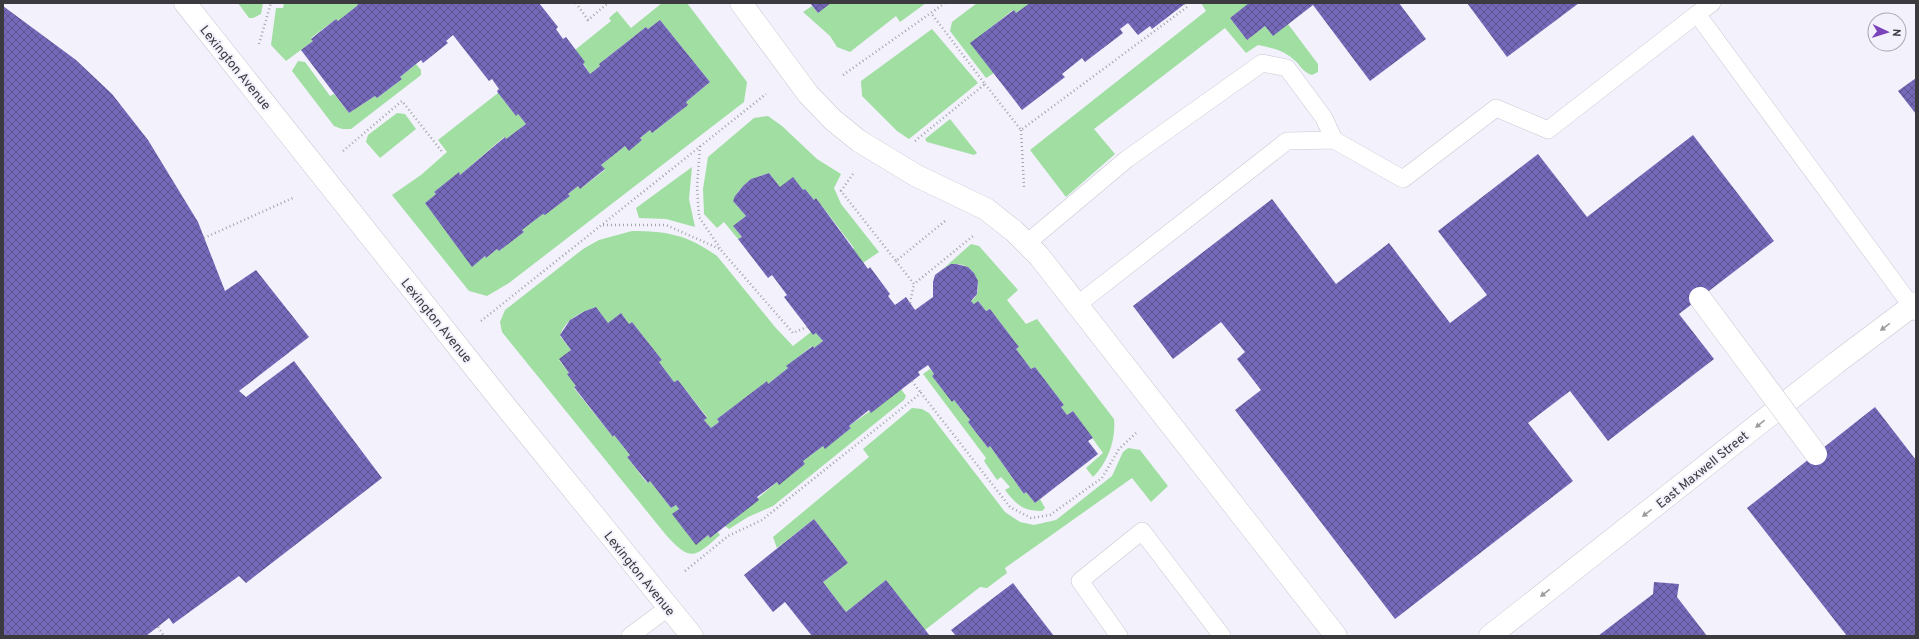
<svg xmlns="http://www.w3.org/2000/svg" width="1919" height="639" font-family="Overpass,sans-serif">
  <defs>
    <pattern id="building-cross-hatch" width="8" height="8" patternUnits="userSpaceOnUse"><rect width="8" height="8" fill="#7469b9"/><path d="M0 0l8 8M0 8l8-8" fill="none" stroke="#5c5390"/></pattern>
  </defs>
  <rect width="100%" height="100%" fill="#f2f1fc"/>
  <!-- grass -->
  <g fill="#a0dea2">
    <polygon points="238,3 263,3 261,14 253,18 249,18"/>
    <polygon points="284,3 357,3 358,5 338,21 336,19 311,38 313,41 286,61 271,45 276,8 283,8"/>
    <polygon points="662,3 687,3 747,82 744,102 509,283 487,296 469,291 392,195 421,175 447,152 438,140 498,93 516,116 518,114 526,124 506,139 504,137 460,175 458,173 434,192 436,194 425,203 472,266 485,256 486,258 497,249 499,251 524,232 522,230 543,214 545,215 570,196 568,194 578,186 580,189 605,170 601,165 625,146 629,150 642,140 640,138 650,130 652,133 688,105 686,102 710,82 660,20 648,29 646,27 599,64 600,66 590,74 575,50 611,21 609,18 617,11 631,28"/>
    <polygon points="831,3 926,3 900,22 896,16 850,52 837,47 830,36 803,12 812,6 818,13"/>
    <polygon points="977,3 1030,3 1016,13 1013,10 971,43 994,73 986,78 950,31 952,22"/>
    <path d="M1201,3H1250L1230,18L1247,40L1265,26L1288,24L1318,64V72L1312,75C1302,72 1301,65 1293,59C1283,50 1271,48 1258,45L1246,53L1225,28L1094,129L1115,154L1066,197L1030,150L1206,11Z"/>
    <polygon points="932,29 978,83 909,139 897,131 862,96 861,81"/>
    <polygon points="298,61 305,62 330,96 334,94 349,113 375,96 377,98 402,79 400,77 416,64 421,70 421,75 351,129 342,129 334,126 292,71"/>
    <polygon points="397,113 405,114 416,129 380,158 366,142 368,135"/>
    <path d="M768,116L782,126L817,159L841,174L834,188L841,204L879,252L863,263L852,250L854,248L816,198L814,200L805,189L803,190L780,187L769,173C754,177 739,185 733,201L746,216L733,226L742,237L738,239L724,222L717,228L704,214L703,189L708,157L754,118Z"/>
    <polygon points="950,119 977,153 974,155 927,142 925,139"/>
    <polygon points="692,167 689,199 695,227 666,219 639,218 636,208"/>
    <path d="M632,231C667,231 688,235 717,256L775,327L793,346L811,332L813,335L816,333L823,341L814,348L812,346L787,366L788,368L768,384L766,382L717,419L719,422L711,428L704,420L707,417L678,380L674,382L659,362L662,360L632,322L629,324L621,313L608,323L596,307C581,312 565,319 560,336L571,350L559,360L569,373L568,375L576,386L574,388L613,437L614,435L630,455L627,457L647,483L650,481L671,508L676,505L679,509L673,514L696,544L708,535L710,538L718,532L720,535C694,558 691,562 666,535L502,332L500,322L505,310L583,249L599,240Z"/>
    <path d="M971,244L979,246L1018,290L1007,300L1026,324L1037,319L1114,419C1116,440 1108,462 1093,477L1086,468L1103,453L1073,411L1067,415L1061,407L1064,405L1035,367L1031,369L1016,349L1019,347L990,309L986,311L978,301L974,304L971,301C989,289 971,251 943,269Z"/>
    <path d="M930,369L934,374L932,376L952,401L954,400L970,420L968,422L988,448L990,446L1024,494L1026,492L1035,503L1040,499L1045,508L1042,511C1022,511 1017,505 1005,490L1010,487L1001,477L997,480L984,461L986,458L923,374Z"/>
    <polygon points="901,389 906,396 904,400 773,506 748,517 729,529 725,526 777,482 779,484 805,464 803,461 823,446 825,448 851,428 849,426"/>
    <polygon points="912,408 922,409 929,413 1005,512 1020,522 1034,525 1056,520 1112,476 1123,452 1128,448 1140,450 1168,486 1151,502 1132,478 1005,568 1007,573 987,588 980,587 925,630 886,580 846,612 823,582 848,563 814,519 777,548 773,537 869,457 863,449"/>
  </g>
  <!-- building -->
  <g fill="url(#building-cross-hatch)">
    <polygon points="357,3 539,3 558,27 556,29 563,39 566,37 585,62 583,64 590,74 600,66 599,64 646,27 648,29 660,20 710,82 686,102 688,105 652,133 650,130 640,138 642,140 629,151 625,146 601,165 605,169 580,189 578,186 568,194 570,196 545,215 543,214 522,230 524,232 499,251 497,249 486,258 485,256 472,267 425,203 436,194 434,192 459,172 460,175 505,137 506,139 526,124 518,114 516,116 498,93 497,91 499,89 492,79 489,81 453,35 446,41 448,43 423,63 421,60 416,64 400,77 402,79 377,98 375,96 349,113 301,50 313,41 311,39 336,19 338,21 358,5"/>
    <polygon points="810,3 831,3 818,13"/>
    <polygon points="1030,3 1186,3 1152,29 1150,26 1138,35 1128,23 1120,29 1123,33 1085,62 1082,58 1062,74 1065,77 1022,110 970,43 1014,10 1016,13"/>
    <polygon points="1249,3 1399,3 1426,39 1370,81 1313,5 1273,36 1265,26 1247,40 1230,18"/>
    <polygon points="1467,3 1579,3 1507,57"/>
    <polygon points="3,6 76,60 112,94 148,140 198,222 225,291 256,270 309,337 239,391 246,397 294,361 382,478 246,583 239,576 173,624 169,618 146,636 3,636"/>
    <polygon points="1916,78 1916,114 1898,91"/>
    <polygon points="1693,135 1774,241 1679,314 1714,359 1608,441 1570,391 1528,423 1573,481 1395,619 1235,410 1261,390 1237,359 1245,352 1221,322 1173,359 1133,306 1272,199 1336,284 1389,243 1450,323 1487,295 1438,231 1538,154 1587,217"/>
    <polygon points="769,173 780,187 793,177 803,190 805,189 814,200 816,198 868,269 870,267 890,294 888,296 895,305 906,297 915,310 933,297 933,282 935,275 943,269 951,264 956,264 968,267 974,273 978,281 977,294 971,301 974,304 978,301 986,311 990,309 1019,347 1016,349 1031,369 1035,367 1064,405 1061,407 1067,415 1073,411 1093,438 1088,441 1098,454 1035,503 1026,492 1024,494 990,446 988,448 968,422 970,420 954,400 952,402 932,376 934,374 928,365 918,372 920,375 871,413 869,410 849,426 851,428 825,449 823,446 803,461 805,464 779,485 777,482 757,497 759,500 710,538 708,535 696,545 672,514 679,509 676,505 671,508 650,481 648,483 627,457 630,455 614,435 613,437 574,387 576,386 567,374 569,373 559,359 571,350 560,335 570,320 585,311 596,307 608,323 621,313 629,324 632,322 662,360 659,362 674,382 678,380 707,418 704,420 711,428 719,422 717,419 767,381 768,384 788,368 786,366 813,346 814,348 823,341 816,333 813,335 807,327 784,297 787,295 772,275 768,278 738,239 742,237 733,226 746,216 733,201 735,196 743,186 751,179"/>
    <polygon points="1875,407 1916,460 1916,636 1847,636 1747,508"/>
    <polygon points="814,519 848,563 823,582 846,612 886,580 930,636 812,636 785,602 773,612 744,575"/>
    <polygon points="1654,582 1679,584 1677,597 1707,636 1598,636 1653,594"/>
    <polygon points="1013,583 1054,636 956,636 951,630"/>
  </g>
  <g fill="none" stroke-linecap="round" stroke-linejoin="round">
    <defs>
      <g id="lane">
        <polyline points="1712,3 1697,14 1916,312"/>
        <polyline points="1027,243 1127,159 1262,63 1287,68 1324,118 1334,140"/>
        <polyline points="1077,305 1287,141 1334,140 1403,179 1496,108 1548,130 1697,14"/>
        <polyline points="630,636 669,607"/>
        <polyline points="1119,636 1080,581 1142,531 1222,636"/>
      </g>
      <polyline id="street" points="185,3 502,402 692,636"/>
      <polyline id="secondary" points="741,3 808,94 833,120 859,141 917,176 986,209 1014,231 1039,256 1336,636"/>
      <polyline id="primary" points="1490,636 1836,363 1916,303"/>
    </defs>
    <!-- lane casing -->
    <use href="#lane" stroke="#c8c8d3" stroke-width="18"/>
    <!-- street casing -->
    <use href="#street" stroke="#c8c8d3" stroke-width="23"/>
    <!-- secondary casing -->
    <use href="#secondary" stroke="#c8c8d3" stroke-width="23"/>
    <!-- primary casing -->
    <use href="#primary" stroke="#c8c8d3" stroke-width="23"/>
    <!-- path -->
    <g stroke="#a5a4ac" stroke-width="2.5" stroke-dasharray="1 3" stroke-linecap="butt">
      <polyline points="576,3 588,20 608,3"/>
      <polyline points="259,44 271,3"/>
      <polyline points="843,75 945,3"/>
      <polyline points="985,84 1021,130 1187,7 1184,3"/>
      <polyline points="1021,130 1024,187"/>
      <polyline points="915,141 985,84 931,13"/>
      <polyline points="700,146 697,187 699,217 720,248"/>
      <polyline points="343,151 402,101 443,153"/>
      <polyline points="853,174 841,191 896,261 945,221"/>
      <polyline points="603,225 666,225 720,249 793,333 807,327"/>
      <polyline points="204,238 295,197"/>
      <polyline points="896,261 914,284 973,236"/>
      <polyline points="910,303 914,284"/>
      <polyline points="481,321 766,94"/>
      <polyline points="912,381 921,393"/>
      <polyline points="685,571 728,536 762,520 921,393 1010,507 1031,518 1050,515 1102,478 1119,449 1136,433"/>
      <polyline points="158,627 164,636"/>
    </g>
    <!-- lane -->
    <use href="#lane" stroke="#fff" stroke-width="17"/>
    <!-- street -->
    <use href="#street" stroke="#fff" stroke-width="22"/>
    <!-- secondary -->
    <use href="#secondary" stroke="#fff" stroke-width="22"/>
    <!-- primary -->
    <use href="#primary" stroke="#fff" stroke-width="22"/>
    <defs>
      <polyline id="street-bridge" points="1700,298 1816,454"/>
    </defs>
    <!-- street-bridge casing -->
    <use href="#street-bridge" stroke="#c8c8d3" stroke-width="23" stroke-linecap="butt"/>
    <!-- street-bridge -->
    <use href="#street-bridge" stroke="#fff" stroke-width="22"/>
  </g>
  <!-- one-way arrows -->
  <defs><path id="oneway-solid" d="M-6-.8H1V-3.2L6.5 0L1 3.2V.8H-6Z"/></defs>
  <g fill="#9d9d9f">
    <use href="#oneway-solid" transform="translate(1885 327) rotate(143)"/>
    <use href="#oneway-solid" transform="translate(1760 424) rotate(141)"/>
    <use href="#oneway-solid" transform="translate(1647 513) rotate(142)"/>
    <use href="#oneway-solid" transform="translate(1545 593) rotate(142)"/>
  </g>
  <g text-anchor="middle" stroke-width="4" stroke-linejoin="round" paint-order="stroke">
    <!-- street labels -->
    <g font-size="13" fill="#3b3b3f" stroke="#f2f1fc">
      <text transform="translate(236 67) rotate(51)" y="5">Lexington Avenue</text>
      <text transform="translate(437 320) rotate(51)" y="5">Lexington Avenue</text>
      <text transform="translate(1702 469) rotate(-39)" y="5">East Maxwell Street</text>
      <text transform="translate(640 573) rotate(51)" y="5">Lexington Avenue</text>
    </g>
  </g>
  <!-- border -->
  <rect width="1919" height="639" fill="none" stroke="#3b3b3f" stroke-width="8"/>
  <!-- north arrow -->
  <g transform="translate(1887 32) rotate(94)"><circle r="19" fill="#f2f1fc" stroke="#a9a8b0"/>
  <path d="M0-3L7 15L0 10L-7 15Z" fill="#7a43ba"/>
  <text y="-6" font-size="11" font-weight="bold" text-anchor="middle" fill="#3b3b3f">N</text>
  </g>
</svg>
